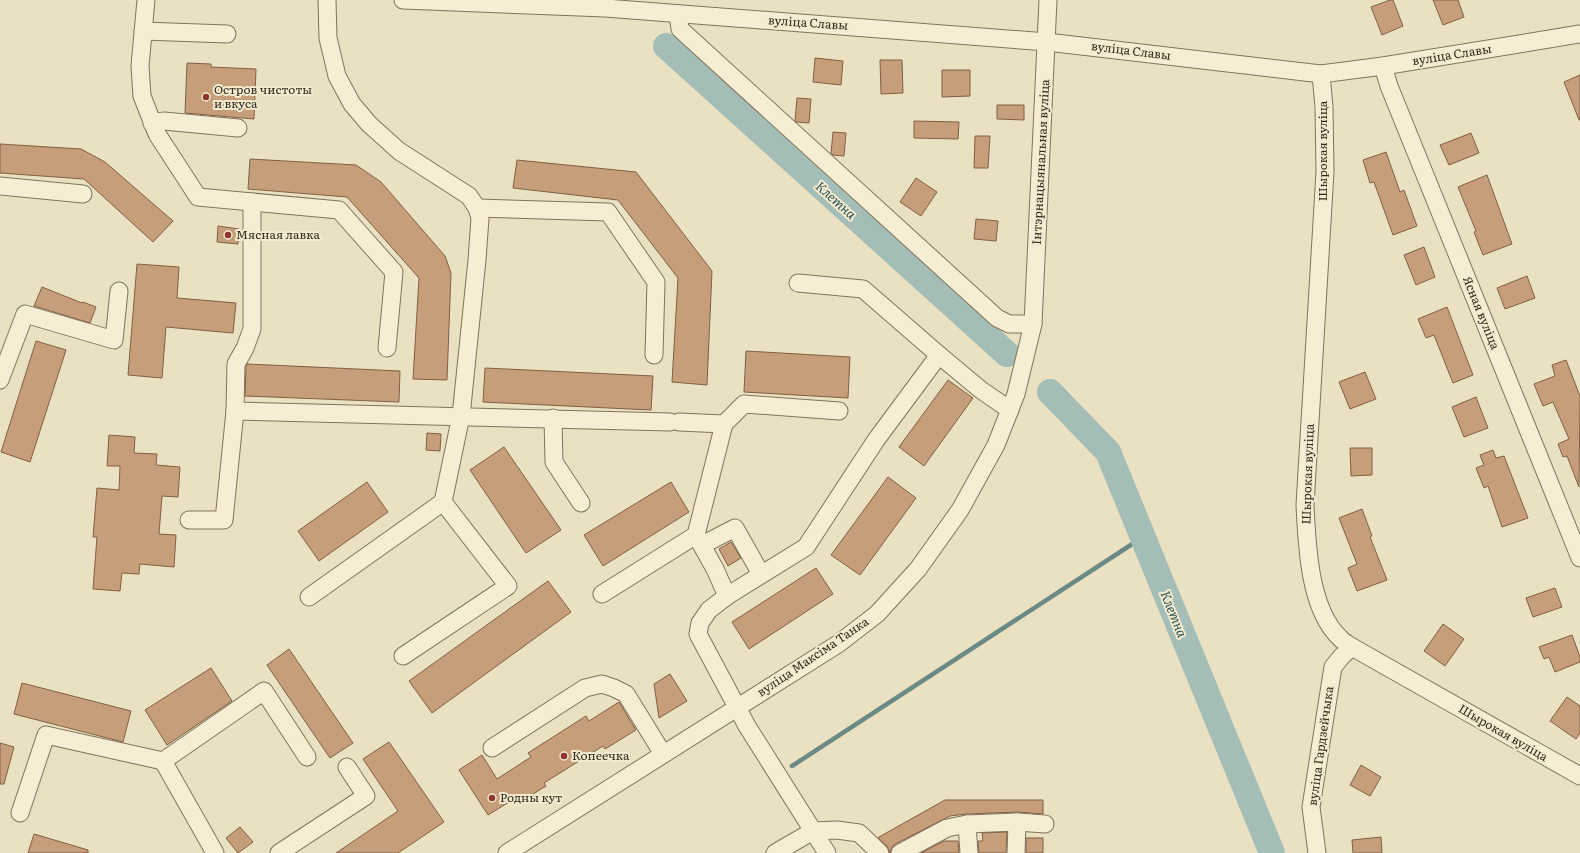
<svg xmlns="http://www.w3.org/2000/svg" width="1580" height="853" font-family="Literata,serif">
  <rect width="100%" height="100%" fill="#eae1c2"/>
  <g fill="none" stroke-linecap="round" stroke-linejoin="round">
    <!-- stream -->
    <polyline stroke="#6c8a85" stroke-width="4.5" points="792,766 1143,537"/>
    <!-- river -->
    <g stroke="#a4bdb7" stroke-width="26">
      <polyline points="666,46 1007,354"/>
      <polyline points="1050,392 1108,452 1272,853"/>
    </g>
  </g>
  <!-- building -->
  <g fill="#c69f7a" stroke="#805f42">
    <polygon points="1390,0 1393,0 1403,26 1382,35 1371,7"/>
    <polygon points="1433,0 1458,0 1464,17 1443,25"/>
    <polygon points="815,58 843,61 841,85 813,82"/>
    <polygon points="880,60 902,60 903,93 881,94"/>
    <polygon points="187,63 211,64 211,67 256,69 254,119 185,113"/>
    <polygon points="942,70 970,70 970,96 942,97"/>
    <polygon points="1580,75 1580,120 1579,120 1564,82"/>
    <polygon points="797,98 811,99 809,123 797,122 795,121"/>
    <polygon points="997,105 1024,105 1024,120 997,119"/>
    <polygon points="914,121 959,122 958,139 914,138"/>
    <polygon points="833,132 846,133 844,156 833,155 831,153"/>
    <polygon points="1471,133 1479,153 1449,165 1440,145"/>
    <polygon points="975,136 990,136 988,168 974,168"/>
    <polygon points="0,144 81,149 105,162 173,221 153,242 84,179 0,173"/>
    <polygon points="1386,152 1400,192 1404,190 1417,226 1393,235 1374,182 1370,183 1363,160"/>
    <polygon points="250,159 356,165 381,182 445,256 451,273 447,380 413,379 419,278 347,197 248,189"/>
    <polygon points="517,160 636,172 712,271 707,385 672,382 678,278 618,200 513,188"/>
    <polygon points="1487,175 1512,244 1483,255 1474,232 1476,231 1458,187"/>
    <polygon points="916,178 937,192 921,216 900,202"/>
    <polygon points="976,219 998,221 996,241 974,239"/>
    <polygon points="218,226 239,229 238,244 217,242"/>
    <polygon points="1424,247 1435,277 1416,285 1404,255"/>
    <polygon points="137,264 179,267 177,298 236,303 233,333 166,327 162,378 128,375"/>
    <polygon points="1527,276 1535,298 1505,309 1497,288"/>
    <polygon points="42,287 82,303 83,302 96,307 90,323 34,306"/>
    <polygon points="1447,307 1473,375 1453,383 1434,335 1426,338 1418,319"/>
    <polygon points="36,341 66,350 30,462 1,452"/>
    <polygon points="746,351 850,357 848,398 744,392"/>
    <polygon points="1566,360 1580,396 1579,487 1567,456 1563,457 1558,444 1569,439 1553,402 1543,406 1534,384 1555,376 1552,365"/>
    <polygon points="247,364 400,371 399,402 245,396 246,367"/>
    <polygon points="485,368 653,376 651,410 483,402"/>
    <polygon points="1365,372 1376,399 1350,409 1339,382"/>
    <polygon points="948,380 973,398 924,466 899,447"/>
    <polygon points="1476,397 1488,428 1464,437 1452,407"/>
    <polygon points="427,433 441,434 440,451 426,450"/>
    <polygon points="109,435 135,437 134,453 157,454 156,465 180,467 178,497 162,496 159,534 176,535 174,567 140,564 139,574 122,573 120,591 93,589 97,537 93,537 97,488 119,490 120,466 107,466"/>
    <polygon points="504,447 561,530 526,553 470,470"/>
    <polygon points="1350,448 1372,448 1372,475 1351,476"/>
    <polygon points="1493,450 1496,458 1504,456 1528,518 1502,527 1488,486 1484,488 1476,468 1484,465 1480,455"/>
    <polygon points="888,477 916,498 860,575 831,555"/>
    <polygon points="367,482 388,512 319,561 298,531"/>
    <polygon points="671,482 689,512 603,566 584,535"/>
    <polygon points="1362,509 1372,536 1370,537 1387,580 1357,591 1348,568 1357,564 1339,518"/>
    <polygon points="731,542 741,558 728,566 719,549"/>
    <polygon points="816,568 833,594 749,649 732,622"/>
    <polygon points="548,581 571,612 432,713 409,681"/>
    <polygon points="1555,588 1562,607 1533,617 1526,598"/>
    <polygon points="1443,624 1464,639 1445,666 1424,651"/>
    <polygon points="1572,635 1580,657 1580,662 1555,672 1549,657 1544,659 1539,647"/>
    <polygon points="289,649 353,743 330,758 267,665"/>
    <polygon points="211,668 232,701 167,745 145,710"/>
    <polygon points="670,674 687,701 659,718 654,684"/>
    <polygon points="22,683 131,711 123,742 14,714"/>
    <polygon points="1567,697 1580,706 1580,733 1576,739 1550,721"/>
    <polygon points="619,702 636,730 605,749 603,746 544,783 546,786 517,804 514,799 488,815 459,770 482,755 497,779 531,757 528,753 586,716 589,721"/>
    <polygon points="389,742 444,822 398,853 336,853 398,811 363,759"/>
    <polygon points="0,743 14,747 4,784 0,784"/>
    <polygon points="1361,765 1381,777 1370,796 1350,785"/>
    <polygon points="945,800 1043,800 1043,814 1017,812 967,814 950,816 895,844 892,847 890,853 887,846 879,839 879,837"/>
    <polygon points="240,827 253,842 238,853 226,838"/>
    <polygon points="1007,832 1006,853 979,853 978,841 983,841 982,833"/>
    <polygon points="34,834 88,850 88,853 28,853"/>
    <polygon points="1381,837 1382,853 1353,853 1352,840"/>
    <rect x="1026" y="838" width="17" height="15"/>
    <polygon points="944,841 958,841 959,853 921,853"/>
  </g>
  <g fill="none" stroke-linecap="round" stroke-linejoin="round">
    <defs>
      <g id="minor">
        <polyline points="146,0 140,66 142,96 157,134 198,197 339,210 394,272 387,348"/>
        <polyline points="403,0 605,8 1047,42 1321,74 1383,66 1580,34"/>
        <polyline points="678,14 680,29 997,318 1009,324 1033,324"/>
        <polyline points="143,31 227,34"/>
        <polyline points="1383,66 1389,86 1580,558"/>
        <path d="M1321,74L1324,107L1325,172L1305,505C1307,545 1309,609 1340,638C1343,642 1348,644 1352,647L1580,776"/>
        <polyline points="152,123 164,121 238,128"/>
        <polyline points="0,186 83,194"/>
        <polyline points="477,208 608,212 656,282 654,355"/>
        <polyline points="798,283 863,289 939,355 981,390 1010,410"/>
        <polyline points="0,380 25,314 114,340 119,291"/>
        <polyline points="235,411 236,364 245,348 252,329 252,202"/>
        <polyline points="553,418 554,462 581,503"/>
        <polyline points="679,422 724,424 744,404 839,411"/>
        <polyline points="189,520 224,520 235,411 670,422"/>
        <polyline points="696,535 715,569 727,596"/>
        <polyline points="702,545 735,528 761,574"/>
        <polyline points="602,594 696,535 724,424"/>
        <polyline points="309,597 443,502 461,416 477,260 480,218 477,208 469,196 399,151 369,124 352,104 337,76 328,38 327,0"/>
        <polyline points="403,656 508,586 443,502"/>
        <polyline points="492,748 585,688 602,684 614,688 626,694 663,754"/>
        <polyline points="20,813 46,735 163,761"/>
        <polyline points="967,824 969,853"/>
        <polyline points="215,853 163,761 264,691 307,757"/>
        <polyline points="279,853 366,796 347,767"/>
        <polyline points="507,853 838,644 877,614 918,569 960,510 996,445 1016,394 1033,324 1048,0"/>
        <polyline points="775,853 813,831 837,830 859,833 880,853"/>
        <polyline points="827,853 747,726 698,634 700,623 709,610 727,596 806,547 876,440 939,355"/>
        <polyline points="900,853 947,828 967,824 1017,822 1045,824"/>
        <polyline points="1016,853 1017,822"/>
        <polyline points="1317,853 1311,807 1326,711 1333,667 1342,656 1352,647"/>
      </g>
    </defs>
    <!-- minor casing -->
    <use href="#minor" stroke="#82735a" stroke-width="19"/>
    <!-- minor -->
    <use href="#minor" stroke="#f6eed4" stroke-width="17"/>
  </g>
  <!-- markers -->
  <g fill="#8d352f" stroke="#f2ebd0" stroke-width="1.5">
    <circle cx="206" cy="97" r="4"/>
    <circle cx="228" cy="235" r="4"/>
    <circle cx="564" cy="756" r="4"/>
    <circle cx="492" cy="798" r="4"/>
  </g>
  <g text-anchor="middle" stroke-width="4" stroke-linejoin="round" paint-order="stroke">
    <!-- street labels -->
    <g font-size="12" fill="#332a1d" stroke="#f2ebd0">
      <text transform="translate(808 23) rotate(4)" y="4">вуліца Славы</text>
      <text transform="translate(1131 51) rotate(7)" y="4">вуліца Славы</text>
      <text transform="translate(1452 55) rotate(-9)" y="4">вуліца Славы</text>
      <text transform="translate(1323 151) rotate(-90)" y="4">Шырокая вуліца</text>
      <text transform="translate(1041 162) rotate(-87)" y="4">Інтэрнацыянальная вуліца</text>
      <text transform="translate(1481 313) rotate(68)" y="4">Ясная вуліца</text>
      <text transform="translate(1308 474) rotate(-88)" y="4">Шырокая вуліца</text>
      <text transform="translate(813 657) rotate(-34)" y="4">вуліца Максіма Танка</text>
      <text transform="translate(1503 733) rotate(30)" y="4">Шырокая вуліца</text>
      <text transform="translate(1321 746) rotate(-82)" y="4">вуліца Гардзейчыка</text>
    </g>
    <!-- poi labels -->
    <g font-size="12" fill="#332a1d" stroke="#f2ebd0" text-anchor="start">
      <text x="214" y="94">Остров чистоты<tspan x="214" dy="14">и вкуса</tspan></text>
      <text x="236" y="239">Мясная лавка</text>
      <text x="572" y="760">Копеечка</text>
      <text x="500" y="802">Родны кут</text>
    </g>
    <!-- water labels -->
    <g font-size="13" font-style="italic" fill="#2e5152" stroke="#f2ebd0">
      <text transform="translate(836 200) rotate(42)" y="5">Клетна</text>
      <text transform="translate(1174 614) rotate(68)" y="5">Клетна</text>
    </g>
  </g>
</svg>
